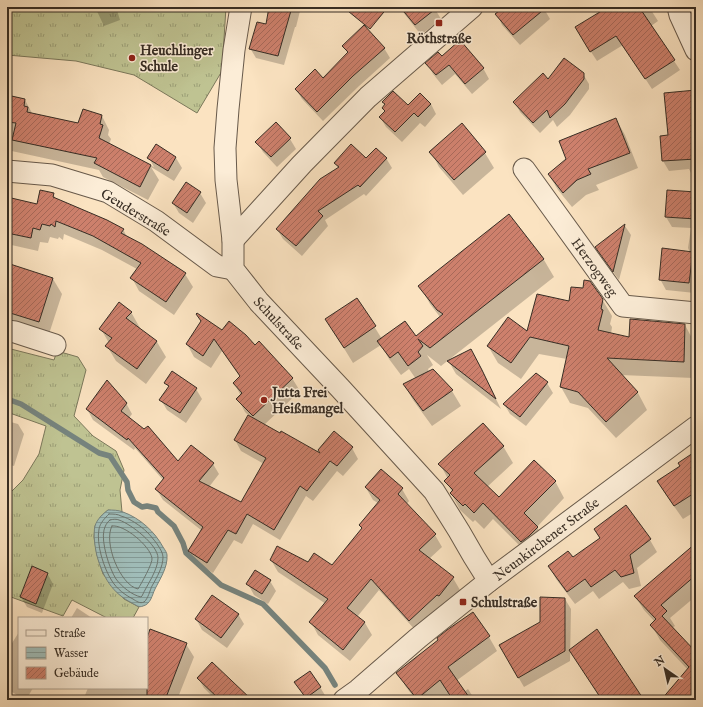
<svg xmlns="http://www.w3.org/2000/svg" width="703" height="707" font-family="'IM FELL English',serif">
  <defs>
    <pattern id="grass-tufts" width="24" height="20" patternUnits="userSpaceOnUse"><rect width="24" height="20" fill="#bfc392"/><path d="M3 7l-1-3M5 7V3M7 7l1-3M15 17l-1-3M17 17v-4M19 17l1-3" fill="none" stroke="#9c9f77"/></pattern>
    <pattern id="water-rules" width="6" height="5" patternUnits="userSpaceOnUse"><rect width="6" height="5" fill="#a0bdb9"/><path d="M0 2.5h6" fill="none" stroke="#839a96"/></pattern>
    <pattern id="building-hatch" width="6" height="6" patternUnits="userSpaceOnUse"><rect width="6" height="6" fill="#cd806c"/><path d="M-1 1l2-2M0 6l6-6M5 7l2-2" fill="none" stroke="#a76959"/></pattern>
  </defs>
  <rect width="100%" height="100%" fill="#fbe3c1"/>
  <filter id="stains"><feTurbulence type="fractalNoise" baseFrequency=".005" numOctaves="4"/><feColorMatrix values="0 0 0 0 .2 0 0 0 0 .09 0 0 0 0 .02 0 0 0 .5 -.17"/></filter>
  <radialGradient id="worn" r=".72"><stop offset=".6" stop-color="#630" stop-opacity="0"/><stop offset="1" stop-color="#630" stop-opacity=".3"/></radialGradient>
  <!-- grass -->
  <g fill="url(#grass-tufts)" stroke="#7b785b">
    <polygon points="7,7 226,7 222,71 197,113 134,75 76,61 7,55"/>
    <polygon points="7,348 54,360 57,351 78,357 86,370 74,416 93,436 116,451 124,470 120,490 122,512 108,510 101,516 95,526 94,537 97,555 103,574 124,599 139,607 133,618 107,618 72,600 63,616 11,597 7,606 7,496 23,480 39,454 46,426 7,412"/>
  </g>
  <!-- water -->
  <path fill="url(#water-rules)" stroke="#76837d" d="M108,510C113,510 118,510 123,512C140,518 155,532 163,547C165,550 167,553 167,555C168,567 160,579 155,589C152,595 151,604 143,606C139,608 136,605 132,603C112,593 103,577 97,556C95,548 93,534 95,526C97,519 103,514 108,510Z"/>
  <!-- shadow -->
  <g fill="#0003">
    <polygon points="95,7 116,7 120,20 104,26"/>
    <polygon points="270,7 301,7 296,27 295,27 284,65 256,58 250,48 266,25"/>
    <polygon points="400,7 438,7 435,9 441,19 421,35 403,12"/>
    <polygon points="505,7 543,7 550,19 520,45 502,25 497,14"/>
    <polygon points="615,7 655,7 651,10 658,21 651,26 680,70 652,89 623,45 597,61 582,38"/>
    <polygon points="344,46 384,48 390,58 359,86 323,121 302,99 296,89 323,79 348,54"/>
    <polygon points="442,57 483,68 489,79 472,94 455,74 442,85 433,74 427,63"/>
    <polygon points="583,74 589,84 589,89 570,115 557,127 553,120 540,133 520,112 515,102 549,81"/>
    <polygon points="696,92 696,174 692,175 689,169 669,171 663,161 670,136"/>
    <polygon points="7,96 25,100 32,113 79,124 102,116 109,130 108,135 111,139 109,145 154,167 149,158 176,158 182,168 174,181 151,167 159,180 148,200 103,177 99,170 7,150"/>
    <polygon points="384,102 408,107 431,104 436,114 425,127 420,123 402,142 386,127 380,117 385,112 383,108 385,105"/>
    <polygon points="616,119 625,135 638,168 596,185 599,190 586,195 572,207 558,190 549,175"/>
    <polygon points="290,139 296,149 277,167 263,152 257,142"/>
    <polygon points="431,152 485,153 494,168 463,195 439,167"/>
    <polygon points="386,158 392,168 366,196 364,194 325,220 328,226 302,256 283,239 277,229 338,168 335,163"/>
    <polygon points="200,193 206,203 193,223 179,213 173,203"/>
    <polygon points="696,193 696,281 695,293 666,290 660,279 690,253 688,248 691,228 672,227 666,217"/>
    <polygon points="53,194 56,199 123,229 127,237 185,274 193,287 174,315 139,291 132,278 137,269 102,250 64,234 63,240 59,237 58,239 50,237 48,243 40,242 38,251 7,244 7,198 38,205"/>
    <polygon points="509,216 544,260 554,277 441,366 427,355 433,365 428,369 429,372 433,370 452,391 461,406 432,426 413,400 404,384 416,379 409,369 401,375 389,359 381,345 353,363 326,319 357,299 382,339 416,337 440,317 430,304 420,286"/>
    <polygon points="625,226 631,235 619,280 603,258 597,248"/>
    <polygon points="7,268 53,279 62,294 48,337 7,324"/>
    <polygon points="602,299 612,316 610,324 612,327 611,334 630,338 685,325 694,342 693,378 621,375 638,393 647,410 616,438 588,408 570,403 561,387 567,359 539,354 521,379 498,363 488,346 527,333 570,302"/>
    <polygon points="131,312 140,328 139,329 157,342 166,357 146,384 116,361 107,346 109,343 101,329"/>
    <polygon points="222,331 255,346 292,378 300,391 264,425 322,456 352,448 358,459 343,476 337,471 313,501 306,496 280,540 253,524 242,544 234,540 213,573 195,561 189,551 201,530 163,500 156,489 163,480 135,448 134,450 93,420 87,409 126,403 132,414 129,418 178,463 213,464 219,474 209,487 241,504 264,464 241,451 235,440 249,416 245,412 238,399 241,396 234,383 240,377 222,351 211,368 194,357 187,344"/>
    <polygon points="449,362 478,363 501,409 456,374"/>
    <polygon points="536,375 547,383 553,393 526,426 510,414 504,404"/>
    <polygon points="166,383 196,389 202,399 186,423 167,410 161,400 169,388"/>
    <polygon points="7,421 18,424 24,434 14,466 7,464"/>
    <polygon points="503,446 513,463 487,487 499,499 555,481 564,498 537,527 547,544 532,558 493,519 484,529 475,520 473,522 460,510 451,493 452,492 446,481 448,479 440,464"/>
    <polygon points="696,460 696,511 683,519 666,495 658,482"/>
    <polygon points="366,488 402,489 409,501 406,505 435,535 442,547 429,559 453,578 460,590 446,608 417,632 379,590 357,617 365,623 372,635 350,661 318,635 311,622 326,604 278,572 271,560 332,566 363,529 378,503 373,500"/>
    <polygon points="626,507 650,540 657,552 637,568 641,586 629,589 623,582 599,599 593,591 575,604 556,579 549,566 573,558 600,539 595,529"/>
    <polygon points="47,573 53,584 42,613 27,607 21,597"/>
    <polygon points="694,577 696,580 696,596 670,618 675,626 672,628 696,653 696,700 662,700 688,670 660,640 652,626 655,622 644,610 635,596"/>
    <polygon points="270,581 276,591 268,604 254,595 248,584"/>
    <polygon points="565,599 571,609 570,661 524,687 500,646 541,623"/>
    <polygon points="77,608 92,618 71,618"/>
    <polygon points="472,613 489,637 497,651 456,681 464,692 468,689 475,700 453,700 449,694 441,700 416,700 406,687 398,673"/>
    <polygon points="238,614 244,624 227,648 202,630 196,619"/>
    <polygon points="19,632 19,688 33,688 26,700 21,700 22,698 7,689 7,651"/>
    <polygon points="147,640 186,644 194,657 177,700 83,700 88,688 147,688"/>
    <polygon points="198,678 249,700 216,700 204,688"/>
    <polygon points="296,682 320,687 326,697 323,700 307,700"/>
  </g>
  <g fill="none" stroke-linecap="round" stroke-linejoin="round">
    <!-- shore -->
    <g stroke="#6c756e" stroke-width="1">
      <path d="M109,514C113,514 118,514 121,516C129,518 141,526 147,532C152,537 163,550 163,557C163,567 157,577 152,586C150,590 148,599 144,602C140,604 136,601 133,599C125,595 117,589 112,581C104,569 96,544 99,529C100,523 105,518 109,514Z"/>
      <path d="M110,520C113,519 117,519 119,520C131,524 158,545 158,558C158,570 147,585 142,596L141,597C132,595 122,587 116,579C109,568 101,542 104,530C105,526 107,522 110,520Z"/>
      <path d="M112,526C124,524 150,546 152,558C153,563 141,584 138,589C120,585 103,542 112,526Z"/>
    </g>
    <!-- stream -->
    <polyline stroke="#76837d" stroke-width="5.5" points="7,399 21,404 99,453 110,456 127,482 128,490 134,502 142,507 147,506 156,508 158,512 174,526 183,543 186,553 221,585 263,604 325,668 335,685"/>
  </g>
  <!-- building -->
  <g fill="url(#building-hatch)" stroke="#372d24">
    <polygon points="269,7 292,7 278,56 249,49 257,22 266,24"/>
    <polygon points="343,7 388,7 370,29"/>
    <polygon points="400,7 438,7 415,25"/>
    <polygon points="504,7 547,7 513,35 495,14"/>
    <polygon points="608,7 639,7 675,60 645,79 616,36 590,52 575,27"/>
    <polygon points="364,25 385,48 353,76 317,112 295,89 315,69 323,78 348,52 342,46"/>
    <polygon points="460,40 484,68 465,84 449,65 436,75 425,63 438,52 442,56"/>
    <polygon points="564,58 584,73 584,79 565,104 550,118 547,110 533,123 513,102 543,73 548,79"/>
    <polygon points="696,90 696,159 662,161 660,136 668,135 664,93"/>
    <polygon points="393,91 408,105 420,93 431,104 418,117 414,113 395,132 379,117 385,111 382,108 385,104 382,102"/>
    <polygon points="7,95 25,99 24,106 28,107 27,112 78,123 83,109 102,115 100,124 103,125 99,138 151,165 140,187 94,163 97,158 12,140 16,123 7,122"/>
    <polygon points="616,118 630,153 588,169 591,174 577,180 563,193 548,174 566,159 559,141"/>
    <polygon points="276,122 291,138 271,157 255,142"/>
    <polygon points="462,123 486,152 454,180 429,152"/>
    <polygon points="156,144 176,157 168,171 147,158"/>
    <polygon points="351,144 366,158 376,148 387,158 360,187 358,185 318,211 323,216 296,246 276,229 320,179 339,167 334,163"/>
    <polygon points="186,182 201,192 187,213 172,203"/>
    <polygon points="40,190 54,193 53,197 107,220 124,229 121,233 142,244 186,273 166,302 130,278 141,263 93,236 56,221 55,227 51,224 50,226 42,224 40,230 33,228 31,238 7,233 7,197 37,204"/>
    <polygon points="667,190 696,192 696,219 665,217"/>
    <polygon points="509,214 544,259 430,348 418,339 423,346 418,352 421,356 408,366 398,352 390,358 377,341 405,321 416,336 443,314 437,310 418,286"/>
    <polygon points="625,224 613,272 595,247"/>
    <polygon points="662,248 693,252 689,283 659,280"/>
    <polygon points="7,263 53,278 39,322 7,312"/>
    <polygon points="584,280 590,281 603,299 601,309 603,310 598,330 629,337 630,319 685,324 684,362 607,358 638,392 606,422 578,392 560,387 569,346 530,337 511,363 487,346 508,317 527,331 537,294 569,301 571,287 583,288"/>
    <polygon points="357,298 376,326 344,348 325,319"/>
    <polygon points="119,302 132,312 126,318 157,341 137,369 105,346 112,338 99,329"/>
    <polygon points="197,313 222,330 229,321 246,335 255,345 259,341 293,378 253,416 236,399 242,393 233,383 240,376 214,339 203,356 186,344 201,321 196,314"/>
    <polygon points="471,349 482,370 496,399 447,361"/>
    <polygon points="433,369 453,390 423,411 403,384"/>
    <polygon points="172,371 197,388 180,413 159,400 169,386 164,383"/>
    <polygon points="536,373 548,382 520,417 503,404"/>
    <polygon points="107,380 127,403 121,411 144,429 148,426 178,461 191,445 214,463 199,481 241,502 266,458 234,440 248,415 280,433 281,431 320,453 318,450 334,431 353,447 337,466 330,461 307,491 300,486 274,530 247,514 236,534 228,530 207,563 188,551 203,527 155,489 164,478 128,438 127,440 86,409"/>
    <polygon points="483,423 504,446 474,473 499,497 534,460 556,481 524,513 538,527 529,536 521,542 483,503 474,513 465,504 463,506 450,493 453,490 444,481 450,475 438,464 452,451"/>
    <polygon points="696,451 696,492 674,506 657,481 680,466 678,463"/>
    <polygon points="381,469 403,488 398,494 436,534 419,550 454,577 439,596 437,595 409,621 371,579 347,608 365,622 343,650 309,622 328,599 270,560 277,546 308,562 314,553 332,565 362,528 359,525 380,500 365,487"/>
    <polygon points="626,505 651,539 630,555 634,573 621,577 615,570 591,587 585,579 567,592 548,566 568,551 573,557 600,538 594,529"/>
    <polygon points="696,543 696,575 661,605 667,611 662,616 696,652 696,700 661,700 689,667 650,625 656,619 634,596"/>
    <polygon points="32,566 48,573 36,604 20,597"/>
    <polygon points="255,570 271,580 262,594 246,584"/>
    <polygon points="212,595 239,614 221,638 195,619"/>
    <polygon points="540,597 565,598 565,651 518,678 499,645 540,622"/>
    <polygon points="473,612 490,636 448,667 471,700 453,700 440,680 417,699 396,673 438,640 437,638 447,630"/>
    <polygon points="150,629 187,643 165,700 147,700 147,638"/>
    <polygon points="597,629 644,700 602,700 569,650"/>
    <polygon points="212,662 252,700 220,700 197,678"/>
    <polygon points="310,671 321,687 306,698 294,682"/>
  </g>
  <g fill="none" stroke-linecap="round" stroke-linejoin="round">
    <defs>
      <g id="street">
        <polyline points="241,7 234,50 228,109 225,148 226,180 233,240 233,269 259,302 340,388 434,491 459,531 474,557 489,581"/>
        <polyline points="678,7 680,15 696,50"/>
        <polyline points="524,169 623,306 696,313"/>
        <polyline points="7,171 52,175 108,192 156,221 217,266 233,269"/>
        <polyline points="233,240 302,164 368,97 472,7"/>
        <polyline points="7,331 15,332 55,345"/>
        <polyline points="344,700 358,690 418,638 489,581 696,427"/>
      </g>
    </defs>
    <!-- street casing -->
    <use href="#street" stroke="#685a4b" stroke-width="23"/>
    <!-- street -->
    <use href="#street" stroke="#fcedd7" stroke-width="21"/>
  </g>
  <!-- markers -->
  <g fill="#8f2418" stroke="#fcedd7" stroke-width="1.5">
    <rect x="435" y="19" width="8" height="8" rx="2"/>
    <circle cx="132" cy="58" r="4"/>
    <circle cx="264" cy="400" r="4"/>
    <rect x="459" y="598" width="8" height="8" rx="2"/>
  </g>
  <g text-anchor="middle" stroke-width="3" stroke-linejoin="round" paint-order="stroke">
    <!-- poi labels -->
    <g font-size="14" font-weight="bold" fill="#372d24" stroke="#fcedd7" text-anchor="start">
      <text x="439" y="43" text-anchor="middle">Röthstraße</text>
      <text x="140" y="55">Heuchlinger<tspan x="140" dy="16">Schule</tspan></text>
      <text x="272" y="397">Jutta Frei<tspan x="272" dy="16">Heißmangel</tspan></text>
      <text x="471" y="607">Schulstraße</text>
    </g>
    <!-- street labels -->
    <g font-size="14" fill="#372d24" stroke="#fcedd7">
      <text transform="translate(136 212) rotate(31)" y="5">Geuderstraße</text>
      <text transform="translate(595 267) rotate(54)" y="5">Herzogweg</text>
      <text transform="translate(279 323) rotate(47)" y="5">Schulstraße</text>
      <text transform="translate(546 539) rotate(-37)" y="5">Neunkirchener Straße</text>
    </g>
  </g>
  <!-- margin -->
  <rect width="703" height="707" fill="none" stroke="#fbe3c1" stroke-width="24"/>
  <rect x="8" y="8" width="687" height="691" fill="none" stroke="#372d24" stroke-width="2"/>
  <rect x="12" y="12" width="679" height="683" fill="none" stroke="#372d24"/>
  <!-- legend -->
  <rect x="18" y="617" width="130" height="72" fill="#fcedd7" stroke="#ada08f"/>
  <rect x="26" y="630" width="20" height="6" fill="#fcedd7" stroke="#ada08f"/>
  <text x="54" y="637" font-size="12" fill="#372d24">Straße</text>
  <rect x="26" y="647" width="20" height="12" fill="url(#water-rules)" stroke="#ada08f"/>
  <text x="54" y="657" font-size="12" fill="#372d24">Wasser</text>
  <rect x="26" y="667" width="20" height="12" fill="url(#building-hatch)" stroke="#ada08f"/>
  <text x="54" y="677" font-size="12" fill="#372d24">Gebäude</text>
  <!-- north arrow -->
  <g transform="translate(665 669) rotate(326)" stroke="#fcedd7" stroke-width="3" paint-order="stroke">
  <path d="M0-3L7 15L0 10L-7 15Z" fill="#372d24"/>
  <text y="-6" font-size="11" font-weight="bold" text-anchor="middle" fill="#372d24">N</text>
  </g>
  <rect width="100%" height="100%" filter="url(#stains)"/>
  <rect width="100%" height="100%" fill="url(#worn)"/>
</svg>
